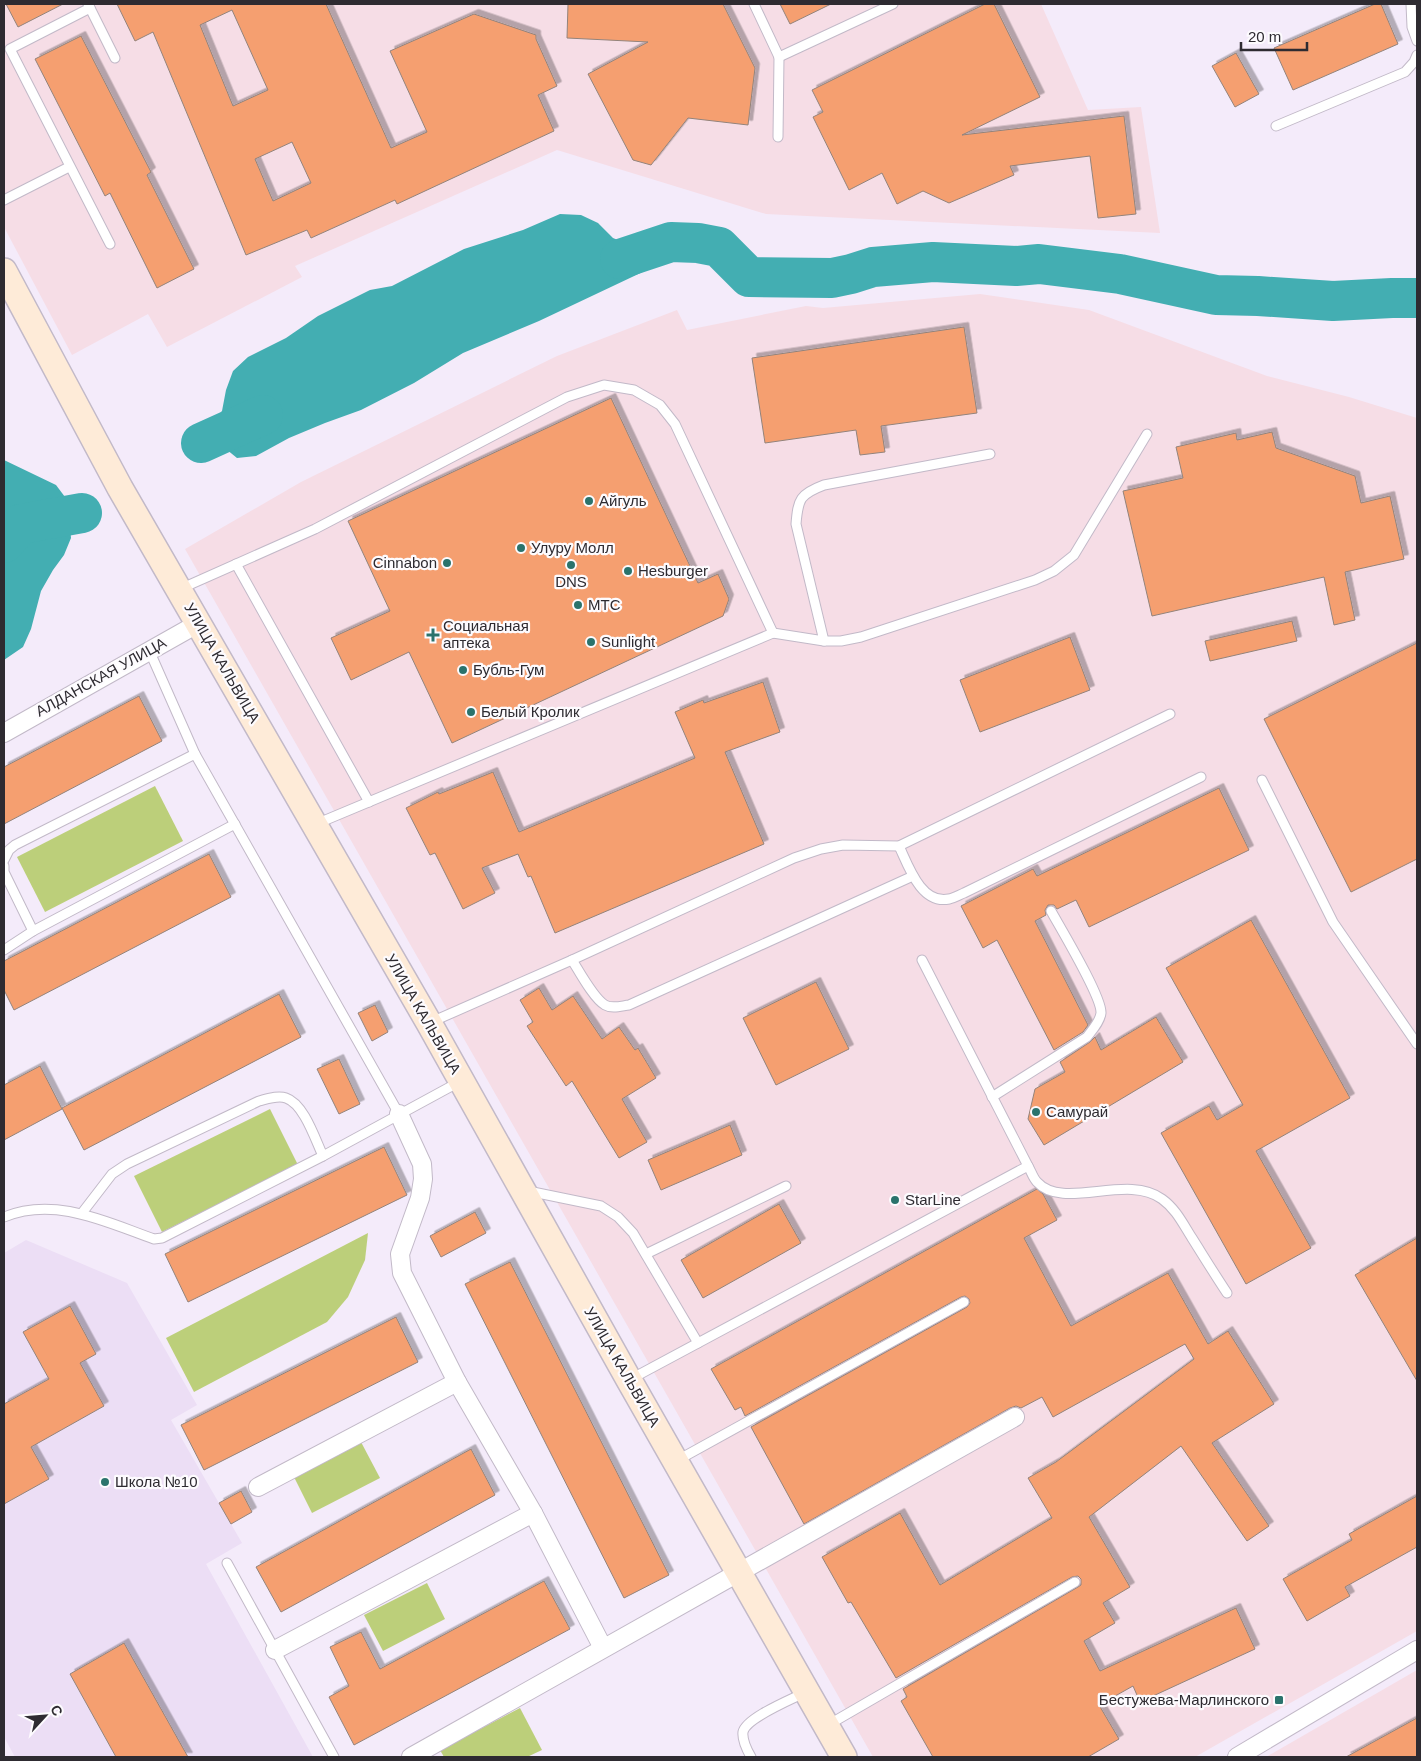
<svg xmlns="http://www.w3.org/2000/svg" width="1421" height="1761" font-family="Helvetica,sans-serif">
  <defs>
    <filter id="shadow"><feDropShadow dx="4.5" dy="-4.5" stdDeviation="0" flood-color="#0004"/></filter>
  </defs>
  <rect width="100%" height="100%" fill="#f4ebfa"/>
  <!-- commercial -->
  <g fill="#f6dde6">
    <polygon points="4,4 1041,4 1088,110 1141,107 1160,233 766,214 557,150 295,266 302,277 167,347 148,314 72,355 4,227"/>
    <polygon points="980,294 1089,310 1267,376 1349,397 1417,418 1417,1631 1195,1757 873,1757 185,549 301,482 557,356 677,310 687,330 806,306 823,308"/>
    <polygon points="1417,1670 1417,1757 1266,1757"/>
  </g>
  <!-- built -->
  <polygon fill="#ecdef5" points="26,1240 127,1283 197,1405 171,1420 242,1543 206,1564 313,1757 15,1757 4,1737 4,1253"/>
  <!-- green -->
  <g fill="#bccf7a">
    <polygon points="155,786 183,841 45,912 17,857"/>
    <polygon points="270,1109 298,1165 162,1232 134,1176"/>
    <polygon points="368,1233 365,1260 348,1297 327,1322 194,1392 166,1338"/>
    <polygon points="361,1442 380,1478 312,1513 294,1477"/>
    <polygon points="427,1583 445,1619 383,1651 364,1615"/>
    <polygon points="520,1708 542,1750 527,1757 444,1757 440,1750"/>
  </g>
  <!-- water -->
  <g fill="#43aeb2">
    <polygon points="560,214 581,215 598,223 613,238 632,246 671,242 668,260 539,321 463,353 414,383 361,410 325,423 289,438 256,456 237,458 205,432 222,411 226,390 233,371 248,357 286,338 318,316 370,290 392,286 464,249 523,230"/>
    <polygon points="4,460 56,485 68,501 71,538 64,555 53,570 41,591 31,629 23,647 4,660"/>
  </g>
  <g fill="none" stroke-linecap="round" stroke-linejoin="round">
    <!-- river -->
    <g stroke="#43aeb2" stroke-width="40">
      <polyline points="620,259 671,242 698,243 719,247 749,277 832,278 851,274 873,267 933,262 1016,266 1039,264 1120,274 1216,295 1258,296 1333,301 1392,298 1417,298"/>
      <polyline points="201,443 263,415"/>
      <polyline points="4,543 21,524 82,513"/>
    </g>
  </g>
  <!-- building -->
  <g fill="#f59f70" stroke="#93837b" fill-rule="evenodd" filter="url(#shadow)">
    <polygon points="6,4 63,4 18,27"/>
    <path d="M117,4H326L391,148L427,132L390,51L474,14L536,35V39L557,86L538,95L554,131L397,204L395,200L311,238L307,230L246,255L153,32L135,41ZM232,10L268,90L233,106L200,25ZM292,142L311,183L273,201L255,159Z"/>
    <polygon points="568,4 723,4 755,68 748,125 688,118 651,165 633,160 588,74 648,42 567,38"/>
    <polygon points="780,4 831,4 790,24"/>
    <polygon points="985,4 994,4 1040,97 962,135 1124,116 1136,214 1098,218 1090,156 1010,166 1014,175 949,203 923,191 897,204 882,173 849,190 813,117 823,112 812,90"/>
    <polygon points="1375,4 1381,4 1398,44 1293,90 1274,48"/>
    <polygon points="81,36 151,172 147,175 194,269 157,288 110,193 105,196 35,59"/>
    <polygon points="1236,53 1259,94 1235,107 1212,66"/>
    <polygon points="964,327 977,413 881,426 885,452 860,455 856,430 765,443 752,358"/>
    <polygon points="611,398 698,583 718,574 729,599 723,616 452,743 409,652 351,680 331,638 390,611 348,521"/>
    <polygon points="1272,432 1276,448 1355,476 1361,503 1390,496 1404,559 1345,572 1355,620 1334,625 1324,577 1152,616 1123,491 1183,478 1176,447 1236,433 1237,440"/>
    <polygon points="1292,621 1297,641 1210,661 1205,641"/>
    <polygon points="1070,637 1090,690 980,732 960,680"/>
    <polygon points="1417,643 1417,859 1351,892 1264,719"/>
    <polygon points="763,682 780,732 725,752 764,844 555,933 531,876 528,877 518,854 482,868 495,893 463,909 435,853 430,855 406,808 438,792 439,794 493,772 519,832 695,758 675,712 703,700 704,703"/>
    <polygon points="139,696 162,741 4,824 4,767"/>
    <polygon points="1219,788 1249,850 1089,927 1076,900 1057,909 1054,905 1048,905 1045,910 1046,915 1035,921 1088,1025 1083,1032 1054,1050 997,940 983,948 961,906 1033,869 1037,876"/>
    <polygon points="209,854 231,897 14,1010 4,990 4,961"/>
    <polygon points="1251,920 1350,1098 1256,1151 1311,1248 1246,1284 1161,1133 1209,1106 1217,1120 1243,1105 1166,968"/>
    <polygon points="816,982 849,1049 776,1085 743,1018"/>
    <polygon points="539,988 552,1010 573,996 602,1039 619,1027 635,1050 638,1048 656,1078 622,1099 647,1142 619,1158 572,1081 566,1086 527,1026 533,1022 520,1000"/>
    <polygon points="279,994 301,1037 84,1150 62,1108"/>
    <polygon points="375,1005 388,1032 372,1041 358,1013"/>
    <polygon points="1156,1017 1183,1062 1044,1145 1028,1119 1035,1089 1065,1072 1060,1062 1090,1042 1095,1037 1101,1050"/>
    <polygon points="339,1059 360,1104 339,1114 317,1069"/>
    <polygon points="40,1066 62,1109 4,1140 4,1085"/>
    <polygon points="730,1125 742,1155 661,1190 648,1160"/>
    <polygon points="384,1147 407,1195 188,1302 165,1254"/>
    <polygon points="1037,1189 1043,1194 1057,1220 1024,1238 1071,1326 1168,1273 1208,1344 1228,1331 1274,1404 1212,1443 1269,1526 1247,1541 1181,1446 1089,1517 1130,1587 1103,1603 1115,1623 1084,1641 1100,1671 1236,1608 1255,1649 1140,1702 1133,1686 1099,1705 1119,1739 1088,1757 933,1757 901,1701 907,1697 903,1689 1078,1587 1081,1585 1081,1579 1078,1576 1072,1577 896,1678 851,1602 848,1603 822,1557 900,1513 940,1585 1052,1518 1028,1478 1056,1462 1194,1359 1185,1344 1053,1417 1042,1397 1021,1408 1016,1406 1010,1408 804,1524 751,1427 967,1307 970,1303 969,1299 965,1296 961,1297 745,1416 741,1407 735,1410 711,1369"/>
    <polygon points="779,1204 801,1243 703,1298 681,1260"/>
    <polygon points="475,1212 486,1233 441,1257 430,1236"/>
    <polygon points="1417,1238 1417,1381 1355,1275"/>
    <polygon points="510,1262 669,1575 624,1598 465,1284"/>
    <polygon points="70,1306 96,1354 80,1363 104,1406 31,1447 49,1479 4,1504 4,1404 49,1379 23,1332"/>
    <polygon points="396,1317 418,1362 204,1470 181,1425"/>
    <polygon points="471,1449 495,1495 281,1612 256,1567"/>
    <polygon points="241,1491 252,1512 231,1524 219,1503"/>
    <polygon points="1417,1496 1417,1547 1345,1587 1350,1596 1307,1621 1283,1579 1352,1540 1349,1534"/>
    <polygon points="544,1581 570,1629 354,1745 329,1697 349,1686 330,1647 361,1632 380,1669"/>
    <polygon points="124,1643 188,1757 116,1757 70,1674"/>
    <polygon points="1417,1718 1417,1757 1346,1757"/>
  </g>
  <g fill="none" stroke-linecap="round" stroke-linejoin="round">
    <defs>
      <g id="lane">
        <polyline points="88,4 90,8 10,49 110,244"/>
        <polyline points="754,4 779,57 893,4"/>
        <polyline points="1411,4 1412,27 1417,41"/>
        <polyline points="90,8 115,58"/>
        <polyline points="1276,126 1405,72 1414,62 1417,55"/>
        <polyline points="778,137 779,57"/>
        <polyline points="4,200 69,167"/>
        <polyline points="236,564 369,802"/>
        <polyline points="180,589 315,529 567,397 604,385 634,390 660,405 675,424 773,633 316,824"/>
        <path d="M773,633L824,641L796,524C798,499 800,494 824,485L990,454"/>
        <polyline points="824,641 841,641 861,637 1035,580 1054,571 1074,555 1147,434"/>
        <polyline points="149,650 195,754 399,1114"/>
        <polyline points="1262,780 1333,922 1417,1044"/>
        <path d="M899,846C908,865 921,905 949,899C954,898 959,895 964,893L1201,777"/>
        <polyline points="4,860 9,850 15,845 195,754"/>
        <polyline points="4,866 4,872 33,931"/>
        <polyline points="4,950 33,931 235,824"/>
        <path d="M572,960C579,971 594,999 605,1005C612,1009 621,1006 629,1005L913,876"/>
        <polyline points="429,1023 572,960 794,858 821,849 843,845 899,846 1170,714"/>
        <path d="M992,1097L1087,1037C1092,1030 1100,1022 1101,1013C1102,997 1061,929 1051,911"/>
        <path d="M1028,1166C1031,1171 1033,1178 1037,1182C1063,1211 1127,1173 1162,1199C1176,1209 1183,1224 1192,1238C1204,1257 1215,1275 1227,1293"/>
        <polyline points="528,1191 601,1206 618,1217 633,1233 698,1343"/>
        <path d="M82,1213L112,1174L127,1164L259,1101C267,1099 278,1095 286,1098C304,1104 315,1139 323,1156"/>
        <path d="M4,1217C55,1196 106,1222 154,1239L162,1238L323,1156L461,1081"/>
        <polyline points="646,1254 786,1186"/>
        <polyline points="629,1380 1028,1166 922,960"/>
        <polyline points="676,1461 964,1302"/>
        <polyline points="227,1563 334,1757"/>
        <polyline points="828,1725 1075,1582"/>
        <path d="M751,1757C747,1750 742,1740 743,1732C746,1718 790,1700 804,1693"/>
      </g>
      <g id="street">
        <polyline points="4,733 199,623"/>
        <polyline points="399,1114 422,1164 423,1179 420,1198 400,1254 402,1273 457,1382 533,1513 603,1648"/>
        <polyline points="258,1487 457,1382"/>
        <polyline points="275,1650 533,1513"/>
        <polyline points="411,1757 1015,1417"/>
        <polyline points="1237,1757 1417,1650"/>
      </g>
      <polyline id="secondary" points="4,271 120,488 429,1023 629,1380 844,1757"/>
    </defs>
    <!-- lane casing -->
    <use href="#lane" stroke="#c2b9c8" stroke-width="11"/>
    <!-- street casing -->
    <use href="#street" stroke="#c2b9c8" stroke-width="20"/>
    <!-- secondary casing -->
    <use href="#secondary" stroke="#c2b9c8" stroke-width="28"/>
    <!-- lane -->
    <use href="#lane" stroke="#fff" stroke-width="9"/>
    <!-- street -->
    <use href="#street" stroke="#fff" stroke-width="18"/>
    <!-- secondary -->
    <use href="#secondary" stroke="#feebd8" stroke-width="25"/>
  </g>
  <!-- markers -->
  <g fill="#2b736c" stroke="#fdfbfe" stroke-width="2">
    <circle cx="589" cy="501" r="5"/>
    <circle cx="521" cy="548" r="5"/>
    <circle cx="447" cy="563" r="5"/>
    <circle cx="571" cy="565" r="5"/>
    <circle cx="628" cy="571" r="5"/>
    <circle cx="578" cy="605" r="5"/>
    <path d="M430.5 627.5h5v5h5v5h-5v5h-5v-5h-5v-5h5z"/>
    <circle cx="591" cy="642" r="5"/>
    <circle cx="463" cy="670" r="5"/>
    <circle cx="471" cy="712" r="5"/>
    <circle cx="1036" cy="1112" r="5"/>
    <circle cx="895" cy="1200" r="5"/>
    <circle cx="105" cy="1482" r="5"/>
    <rect x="1274" y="1695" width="10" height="10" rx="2.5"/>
  </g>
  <g text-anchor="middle" stroke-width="4.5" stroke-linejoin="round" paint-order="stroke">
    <!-- poi labels -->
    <g font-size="15" fill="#2e2b31" stroke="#fdfbfe" text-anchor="start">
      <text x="599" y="506">Айгуль</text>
      <text x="531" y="553">Улуру Молл</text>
      <text x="437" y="568" text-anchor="end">Cinnabon</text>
      <text x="638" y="576">Hesburger</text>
      <text x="571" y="587" text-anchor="middle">DNS</text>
      <text x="588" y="610">МТС</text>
      <text x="443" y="631">Социальная<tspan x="443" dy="17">аптека</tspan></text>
      <text x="601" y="647">Sunlight</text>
      <text x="473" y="675">Бубль-Гум</text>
      <text x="481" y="717">Белый Кролик</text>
      <text x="1046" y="1117">Самурай</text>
      <text x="905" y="1205">StarLine</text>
      <text x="115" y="1487">Школа №10</text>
      <text x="1269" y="1705" text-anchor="end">Бестужева-Марлинского</text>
    </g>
    <!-- street labels -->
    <g font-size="15" fill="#2e2b31" stroke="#fdfbfe">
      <text transform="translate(222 663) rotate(60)" y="5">УЛИЦА КАЛЬВИЦА</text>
      <text transform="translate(101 677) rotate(-29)" y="5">АЛДАНСКАЯ УЛИЦА</text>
      <text transform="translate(423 1014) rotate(60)" y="5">УЛИЦА КАЛЬВИЦА</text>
      <text transform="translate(622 1367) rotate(60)" y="5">УЛИЦА КАЛЬВИЦА</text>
    </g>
  </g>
  <!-- border -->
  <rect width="1421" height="1761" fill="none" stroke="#2e2b31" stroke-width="10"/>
  <!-- north arrow -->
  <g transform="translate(45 1716) rotate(64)" stroke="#fdfbfe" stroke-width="4" paint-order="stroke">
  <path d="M0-4L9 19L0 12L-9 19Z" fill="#2e2b31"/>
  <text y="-8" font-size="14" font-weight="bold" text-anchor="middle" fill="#2e2b31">С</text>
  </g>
  <!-- scale -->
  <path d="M1241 42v8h66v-8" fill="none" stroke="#2e2b31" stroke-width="2.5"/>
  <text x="1248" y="42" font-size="15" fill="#2e2b31" stroke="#fdfbfe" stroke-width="4" paint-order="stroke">20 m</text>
</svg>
